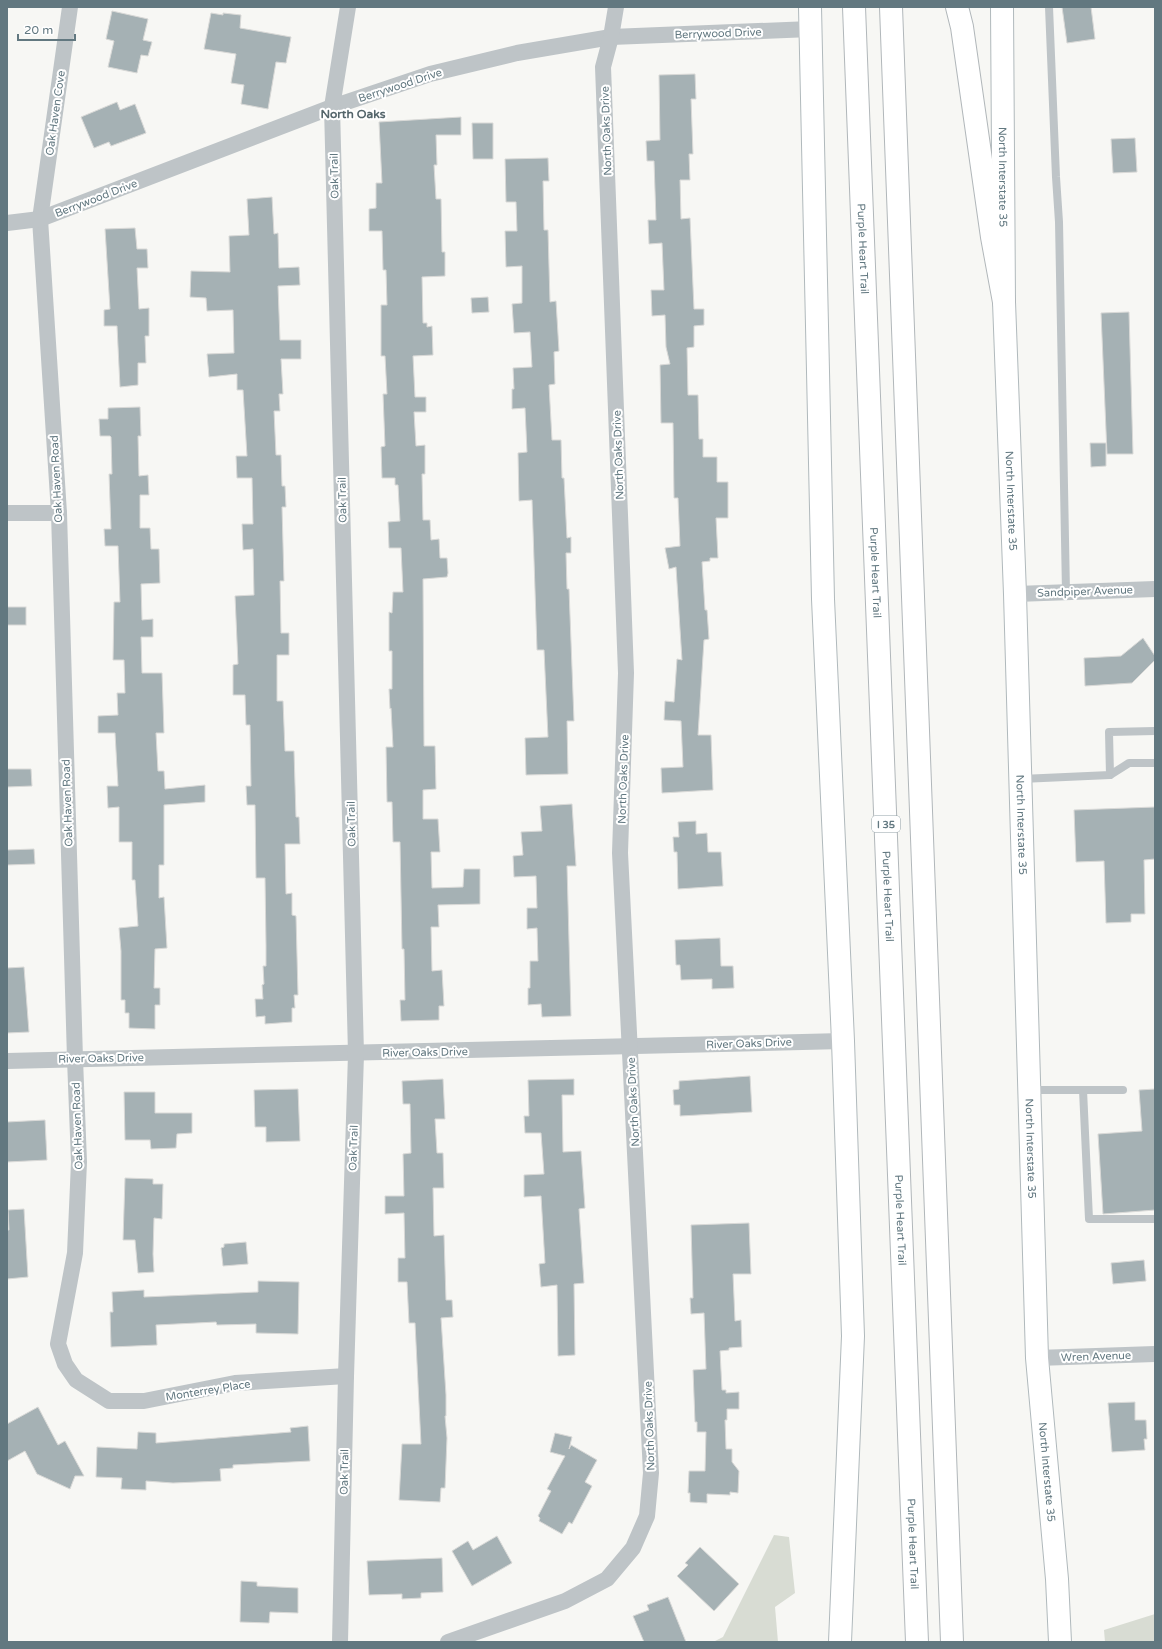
<svg xmlns="http://www.w3.org/2000/svg" width="1162" height="1649" font-family="'Varela Round',sans-serif">
  <rect width="100%" height="100%" fill="#f7f7f4"/>
  <!-- green -->
  <g fill="#d8dcd3">
    <polygon points="774,1535 789,1537 795,1593 775,1607 778,1642 713,1642 723,1637"/>
    <polygon points="1155,1614 1155,1642 1105,1642 1104,1630"/>
  </g>
  <!-- building -->
  <g fill="#a5b1b4" stroke="#d9d9d7">
    <polygon points="1062,7 1091,7 1095,39 1067,43"/>
    <polygon points="112,11 148,19 143,40 152,42 148,56 141,55 137,73 108,67 114,41 106,39"/>
    <polygon points="211,13 223,15 223,13 241,15 240,28 291,37 286,63 276,62 268,109 241,104 244,85 231,83 236,54 204,49"/>
    <polygon points="695,74 696,99 691,99 693,154 689,154 690,180 680,180 681,219 690,218 694,309 704,309 704,325 694,326 694,347 687,348 688,395 698,395 699,439 703,439 703,457 717,457 717,482 728,482 728,518 716,518 718,558 710,558 710,561 702,562 705,610 707,610 709,639 704,640 698,735 711,735 713,790 662,793 661,768 683,767 681,721 664,720 665,701 674,702 677,659 682,660 676,567 669,569 665,548 680,546 678,498 674,498 673,423 661,423 660,365 670,364 666,347 665,315 652,316 651,290 664,290 662,243 649,244 648,220 656,220 654,161 647,161 646,141 660,140 659,75"/>
    <polygon points="117,102 120,110 135,104 146,133 111,146 109,142 94,148 81,117"/>
    <polygon points="461,117 461,135 436,135 437,165 434,165 436,199 441,199 442,252 445,252 445,276 422,277 423,323 427,323 427,327 432,326 433,355 413,356 415,397 426,397 426,412 414,412 416,446 425,445 425,474 422,474 423,520 430,520 431,540 439,539 440,558 447,558 448,573 447,577 423,579 424,746 435,746 436,789 423,790 423,819 438,819 440,852 431,852 432,888 463,887 464,869 480,869 480,904 438,905 439,927 431,927 432,971 442,970 444,1006 439,1006 439,1020 401,1021 400,1000 405,1000 404,949 402,949 400,842 393,842 392,802 387,802 386,747 393,747 391,708 390,709 389,689 392,689 392,651 389,651 389,612 392,613 393,592 403,592 401,548 389,548 388,522 400,521 398,485 395,485 395,478 382,478 381,447 385,446 383,394 387,394 385,356 381,356 381,305 387,305 386,270 383,270 382,231 369,231 369,209 376,208 376,183 382,183 379,122"/>
    <polygon points="472,123 493,123 493,159 473,159"/>
    <polygon points="1135,138 1137,172 1113,173 1111,139"/>
    <polygon points="548,158 549,181 543,181 544,230 548,230 550,302 556,301 559,351 554,352 555,384 549,385 552,440 561,440 562,478 564,478 567,538 571,537 571,553 566,553 567,589 569,589 574,721 567,721 568,774 526,775 525,738 548,737 544,650 537,650 532,500 519,501 518,453 527,452 525,408 512,409 512,389 514,389 513,368 532,367 530,332 514,333 512,304 522,303 522,266 506,267 505,231 517,231 516,202 506,202 505,159"/>
    <polygon points="272,197 274,234 278,233 279,268 299,267 300,285 278,286 280,340 301,340 301,359 281,359 283,394 279,394 280,411 274,411 276,455 281,455 282,486 285,486 286,507 282,507 284,581 280,581 281,633 289,633 289,655 277,655 277,701 283,701 285,751 294,751 296,817 299,817 300,844 285,844 286,894 292,893 292,915 296,916 298,995 294,995 295,1008 292,1008 292,1022 265,1024 265,1016 256,1017 255,999 263,999 262,985 264,984 263,966 266,966 266,945 265,878 256,878 255,805 247,805 246,786 251,786 250,725 246,725 245,695 233,695 233,665 238,664 235,596 254,595 253,549 243,550 242,524 253,524 252,478 237,478 236,456 247,456 243,390 237,390 237,374 209,377 207,354 234,353 233,310 207,311 206,298 190,297 191,271 230,272 229,236 249,235 247,199"/>
    <polygon points="135,228 137,249 147,249 148,268 137,268 139,309 149,308 149,336 145,336 146,363 138,363 138,385 120,387 117,326 104,326 104,310 110,309 105,229"/>
    <polygon points="488,297 489,312 472,313 471,298"/>
    <polygon points="1129,312 1133,454 1107,454 1101,313"/>
    <polygon points="140,407 141,436 138,436 139,476 148,475 149,495 140,495 140,528 150,528 151,549 159,549 160,583 141,584 142,620 153,619 153,637 141,637 142,673 162,673 164,733 156,733 158,771 164,771 165,789 205,785 205,802 164,805 164,865 159,865 159,898 164,897 167,948 155,949 154,988 160,988 160,1005 155,1005 155,1029 129,1028 129,1013 125,1013 125,1000 121,1000 121,951 119,928 138,926 135,880 132,880 132,842 119,842 119,807 108,808 107,786 118,786 115,733 98,733 98,716 118,715 117,693 125,693 124,660 113,660 114,602 120,602 118,546 105,546 104,529 111,529 109,474 112,474 111,437 110,436 100,436 99,419 108,419 108,408"/>
    <polygon points="1090,443 1106,443 1106,466 1091,467"/>
    <rect x="7" y="607" width="19" height="18"/>
    <polygon points="1143,638 1155,656 1155,660 1132,683 1085,686 1084,658 1121,656"/>
    <polygon points="7,769 31,769 32,786 7,787"/>
    <polygon points="572,804 576,866 567,866 571,1016 542,1017 541,1004 528,1005 528,988 530,988 530,961 538,961 537,928 527,929 527,908 537,908 536,876 514,877 513,856 523,855 521,832 542,831 540,806"/>
    <polygon points="1155,807 1155,859 1144,860 1145,914 1131,914 1131,922 1106,923 1104,861 1076,862 1074,810"/>
    <polygon points="696,821 696,834 707,833 708,852 721,852 723,886 678,889 677,852 674,852 673,837 679,837 678,822"/>
    <polygon points="34,849 35,864 7,865 7,850"/>
    <polygon points="720,938 721,966 733,966 734,988 712,989 712,979 681,980 680,965 676,965 675,940"/>
    <polygon points="24,967 29,1032 7,1033 7,968"/>
    <polygon points="750,1076 752,1112 680,1116 680,1105 674,1105 673,1090 679,1089 679,1081"/>
    <polygon points="443,1079 445,1119 435,1119 437,1153 443,1153 444,1188 433,1188 434,1236 444,1235 446,1300 452,1300 453,1317 441,1318 446,1395 446,1416 445,1416 447,1438 445,1488 441,1488 440,1502 399,1500 402,1444 421,1444 415,1323 409,1323 407,1282 398,1282 398,1258 405,1258 404,1213 385,1214 385,1196 404,1196 403,1154 411,1153 410,1104 403,1104 402,1081"/>
    <polygon points="574,1079 574,1095 562,1095 563,1152 581,1151 585,1208 579,1209 584,1283 574,1284 575,1355 558,1356 557,1285 541,1287 539,1264 545,1263 541,1196 524,1197 524,1175 544,1174 541,1133 525,1133 524,1116 529,1116 528,1080"/>
    <polygon points="298,1089 300,1141 266,1142 266,1127 255,1127 254,1090"/>
    <polygon points="1155,1089 1155,1210 1103,1214 1098,1134 1142,1131 1139,1090"/>
    <polygon points="124,1092 155,1092 155,1113 192,1113 192,1133 177,1134 176,1148 151,1149 150,1140 125,1140"/>
    <polygon points="45,1120 47,1160 7,1162 7,1122"/>
    <polygon points="125,1178 153,1179 153,1184 163,1184 162,1219 154,1218 153,1254 154,1272 138,1273 135,1240 123,1240"/>
    <polygon points="24,1209 28,1277 7,1279 7,1230 9,1230 8,1210"/>
    <polygon points="749,1223 751,1274 733,1274 735,1321 741,1320 742,1347 729,1348 729,1350 720,1351 722,1390 726,1390 726,1393 739,1392 739,1409 727,1409 727,1420 725,1420 726,1449 732,1449 732,1462 739,1471 738,1493 730,1492 730,1495 707,1494 707,1503 690,1502 690,1493 688,1493 689,1471 705,1471 706,1432 697,1432 697,1422 695,1422 693,1370 706,1369 704,1313 691,1314 690,1298 693,1298 691,1225"/>
    <polygon points="246,1242 248,1264 223,1266 221,1248 224,1247 224,1244"/>
    <polygon points="1144,1260 1146,1281 1113,1284 1111,1263"/>
    <polygon points="258,1281 299,1282 298,1334 256,1333 256,1324 217,1325 216,1322 156,1325 157,1345 111,1347 110,1312 113,1312 112,1292 144,1290 144,1297 258,1292"/>
    <polygon points="1135,1402 1135,1420 1146,1420 1147,1439 1144,1439 1145,1450 1112,1452 1108,1403"/>
    <polygon points="38,1407 58,1445 65,1441 84,1476 75,1476 70,1489 37,1474 25,1451 7,1461 7,1424"/>
    <polygon points="308,1426 310,1461 233,1465 233,1468 220,1469 221,1481 173,1483 146,1481 146,1490 121,1489 122,1478 96,1477 97,1447 137,1449 138,1432 156,1433 156,1443 291,1432 290,1428"/>
    <polygon points="555,1433 572,1437 569,1449 571,1445 597,1460 585,1482 592,1486 572,1524 569,1522 562,1534 539,1521 540,1518 538,1516 551,1491 547,1489 565,1456 550,1452"/>
    <polygon points="497,1536 512,1563 472,1586 452,1551 468,1541 473,1550"/>
    <polygon points="700,1547 739,1584 714,1611 677,1576 688,1565 685,1563"/>
    <polygon points="442,1558 443,1592 421,1593 421,1598 402,1599 402,1594 369,1595 367,1561"/>
    <polygon points="241,1581 257,1582 257,1586 298,1588 298,1613 270,1612 269,1623 240,1622"/>
    <polygon points="668,1597 686,1642 644,1642 633,1616 649,1610 647,1605"/>
  </g>
  <g fill="none" stroke-linecap="round" stroke-linejoin="round">
    <defs>
      <g id="secondary">
        <polyline points="810,7 823,599 843,1041 853,1336 840,1642"/>
        <path id="s1" d="M1002,7L1004,302L1015,594L1037,1358L1057,1579L1060,1642"/>
      </g>
      <g id="highway">
        <path id="s2" d="M854,7L917,1642"/>
        <polyline points="891,7 952,1642"/>
        <polyline points="957,7 962,27 992,237 1004,302"/>
      </g>
    </defs>
    <!-- secondary casing -->
    <use href="#secondary" stroke="#b0b9bc" stroke-width="24"/>
    <!-- highway casing -->
    <use href="#highway" stroke="#b1b7ba" stroke-width="24"/>
    <!-- lane -->
    <g stroke="#bec4c7" stroke-width="8">
      <polyline points="1049,7 1056,177 1059,222 1066,592"/>
      <polyline points="1110,775 1109,732 1155,731"/>
      <polyline points="1021,779 1110,775 1129,763 1155,763"/>
      <polyline points="1029,1090 1123,1090"/>
      <polyline points="1083,1090 1089,1219 1155,1219"/>
    </g>
    <!-- street -->
    <g stroke="#bec4c7" stroke-width="16">
      <polyline points="70,7 40,219 59,513 75,1059 79,1162 75,1253 58,1344 65,1364 76,1380 109,1401 144,1401 235,1383 346,1376"/>
      <polyline points="7,223 40,219 332,107 430,74 517,53 611,37 811,29"/>
      <polyline points="7,513 59,513"/>
      <polyline points="1015,594 1155,589"/>
      <polyline points="7,1061 843,1041"/>
      <polyline points="1037,1358 1155,1354"/>
      <polyline points="340,1642 346,1376 356,1054 332,107 348,7"/>
      <polyline points="448,1642 565,1601 607,1579 633,1548 647,1516 651,1473 620,853 626,673 603,67 611,37 616,7"/>
    </g>
    <!-- secondary -->
    <use href="#secondary" stroke="#fff" stroke-width="22"/>
    <!-- highway -->
    <use href="#highway" stroke="#fff" stroke-width="22"/>
  </g>
  <g text-anchor="middle" stroke-width="4" stroke-linejoin="round" paint-order="stroke">
    <!-- shield labels -->
    <rect fill="#fff" stroke="#91a0a6" stroke-width="1" x="872" y="816" width="28" height="16" rx="3"/>
    <g font-size="10" font-weight="bold" fill="#627880">
      <text x="886" y="828">I 35</text>
    </g>
    <!-- street labels -->
    <g font-size="11" fill="#627880" stroke="#fff">
      <text transform="translate(718 33) rotate(-2)" y="4">Berrywood Drive</text>
      <text transform="translate(400 85) rotate(-18)" y="4">Berrywood Drive</text>
      <text transform="translate(55 113) rotate(-82)" y="4">Oak Haven Cove</text>
      <text transform="translate(606 131) rotate(-92)" y="4">North Oaks Drive</text>
      <text transform="translate(334 176) rotate(-91)" y="4">Oak Trail</text>
      <text dy="4" stroke="none"><textPath href="#s1" startOffset="170">North Interstate 35</textPath></text>
      <text transform="translate(96 198) rotate(-21)" y="4">Berrywood Drive</text>
      <text dy="4" stroke="none"><textPath href="#s2" startOffset="242">Purple Heart Trail</textPath></text>
      <text transform="translate(618 455) rotate(-92)" y="4">North Oaks Drive</text>
      <text transform="translate(56 479) rotate(-93)" y="4">Oak Haven Road</text>
      <text transform="translate(342 500) rotate(-91)" y="4">Oak Trail</text>
      <text dy="4" stroke="none"><textPath href="#s1" startOffset="494">North Interstate 35</textPath></text>
      <text dy="4" stroke="none"><textPath href="#s2" startOffset="566">Purple Heart Trail</textPath></text>
      <text transform="translate(1085 591) rotate(-2)" y="4">Sandpiper Avenue</text>
      <text transform="translate(623 779) rotate(-88)" y="4">North Oaks Drive</text>
      <text transform="translate(67 803) rotate(-92)" y="4">Oak Haven Road</text>
      <text transform="translate(351 824) rotate(-91)" y="4">Oak Trail</text>
      <text dy="4" stroke="none"><textPath href="#s1" startOffset="818">North Interstate 35</textPath></text>
      <text dy="4" stroke="none"><textPath href="#s2" startOffset="890">Purple Heart Trail</textPath></text>
      <text transform="translate(749 1043) rotate(-2)" y="4">River Oaks Drive</text>
      <text transform="translate(425 1052) rotate(-1)" y="4">River Oaks Drive</text>
      <text transform="translate(101 1058) rotate(-1)" y="4">River Oaks Drive</text>
      <text transform="translate(633 1102) rotate(-93)" y="4">North Oaks Drive</text>
      <text transform="translate(77 1126) rotate(-92)" y="4">Oak Haven Road</text>
      <text transform="translate(353 1148) rotate(-88)" y="4">Oak Trail</text>
      <text dy="4" stroke="none"><textPath href="#s1" startOffset="1142">North Interstate 35</textPath></text>
      <text dy="4" stroke="none"><textPath href="#s2" startOffset="1214">Purple Heart Trail</textPath></text>
      <text transform="translate(1096 1356) rotate(-2)" y="4">Wren Avenue</text>
      <text transform="translate(208 1390) rotate(-9)" y="4">Monterrey Place</text>
      <text transform="translate(649 1426) rotate(-92)" y="4">North Oaks Drive</text>
      <text transform="translate(344 1472) rotate(-89)" y="4">Oak Trail</text>
      <text dy="4" stroke="none"><textPath href="#s1" startOffset="1466">North Interstate 35</textPath></text>
      <text dy="4" stroke="none"><textPath href="#s2" startOffset="1538">Purple Heart Trail</textPath></text>
    </g>
    <!-- neighbourhood labels -->
    <g font-size="12" font-weight="bold" fill="#54656b" stroke="#fff">
      <text x="353" y="118">North Oaks</text>
    </g>
  </g>
  <!-- border -->
  <rect width="1162" height="1649" fill="none" stroke="#627880" stroke-width="16"/>
  <!-- scale -->
  <path d="M18 34v6h57v-6" fill="none" stroke="#627880" stroke-width="2"/>
  <text x="24" y="34" font-size="12" fill="#627880" stroke="#ffffff" stroke-width="3" paint-order="stroke">20 m</text>
</svg>
